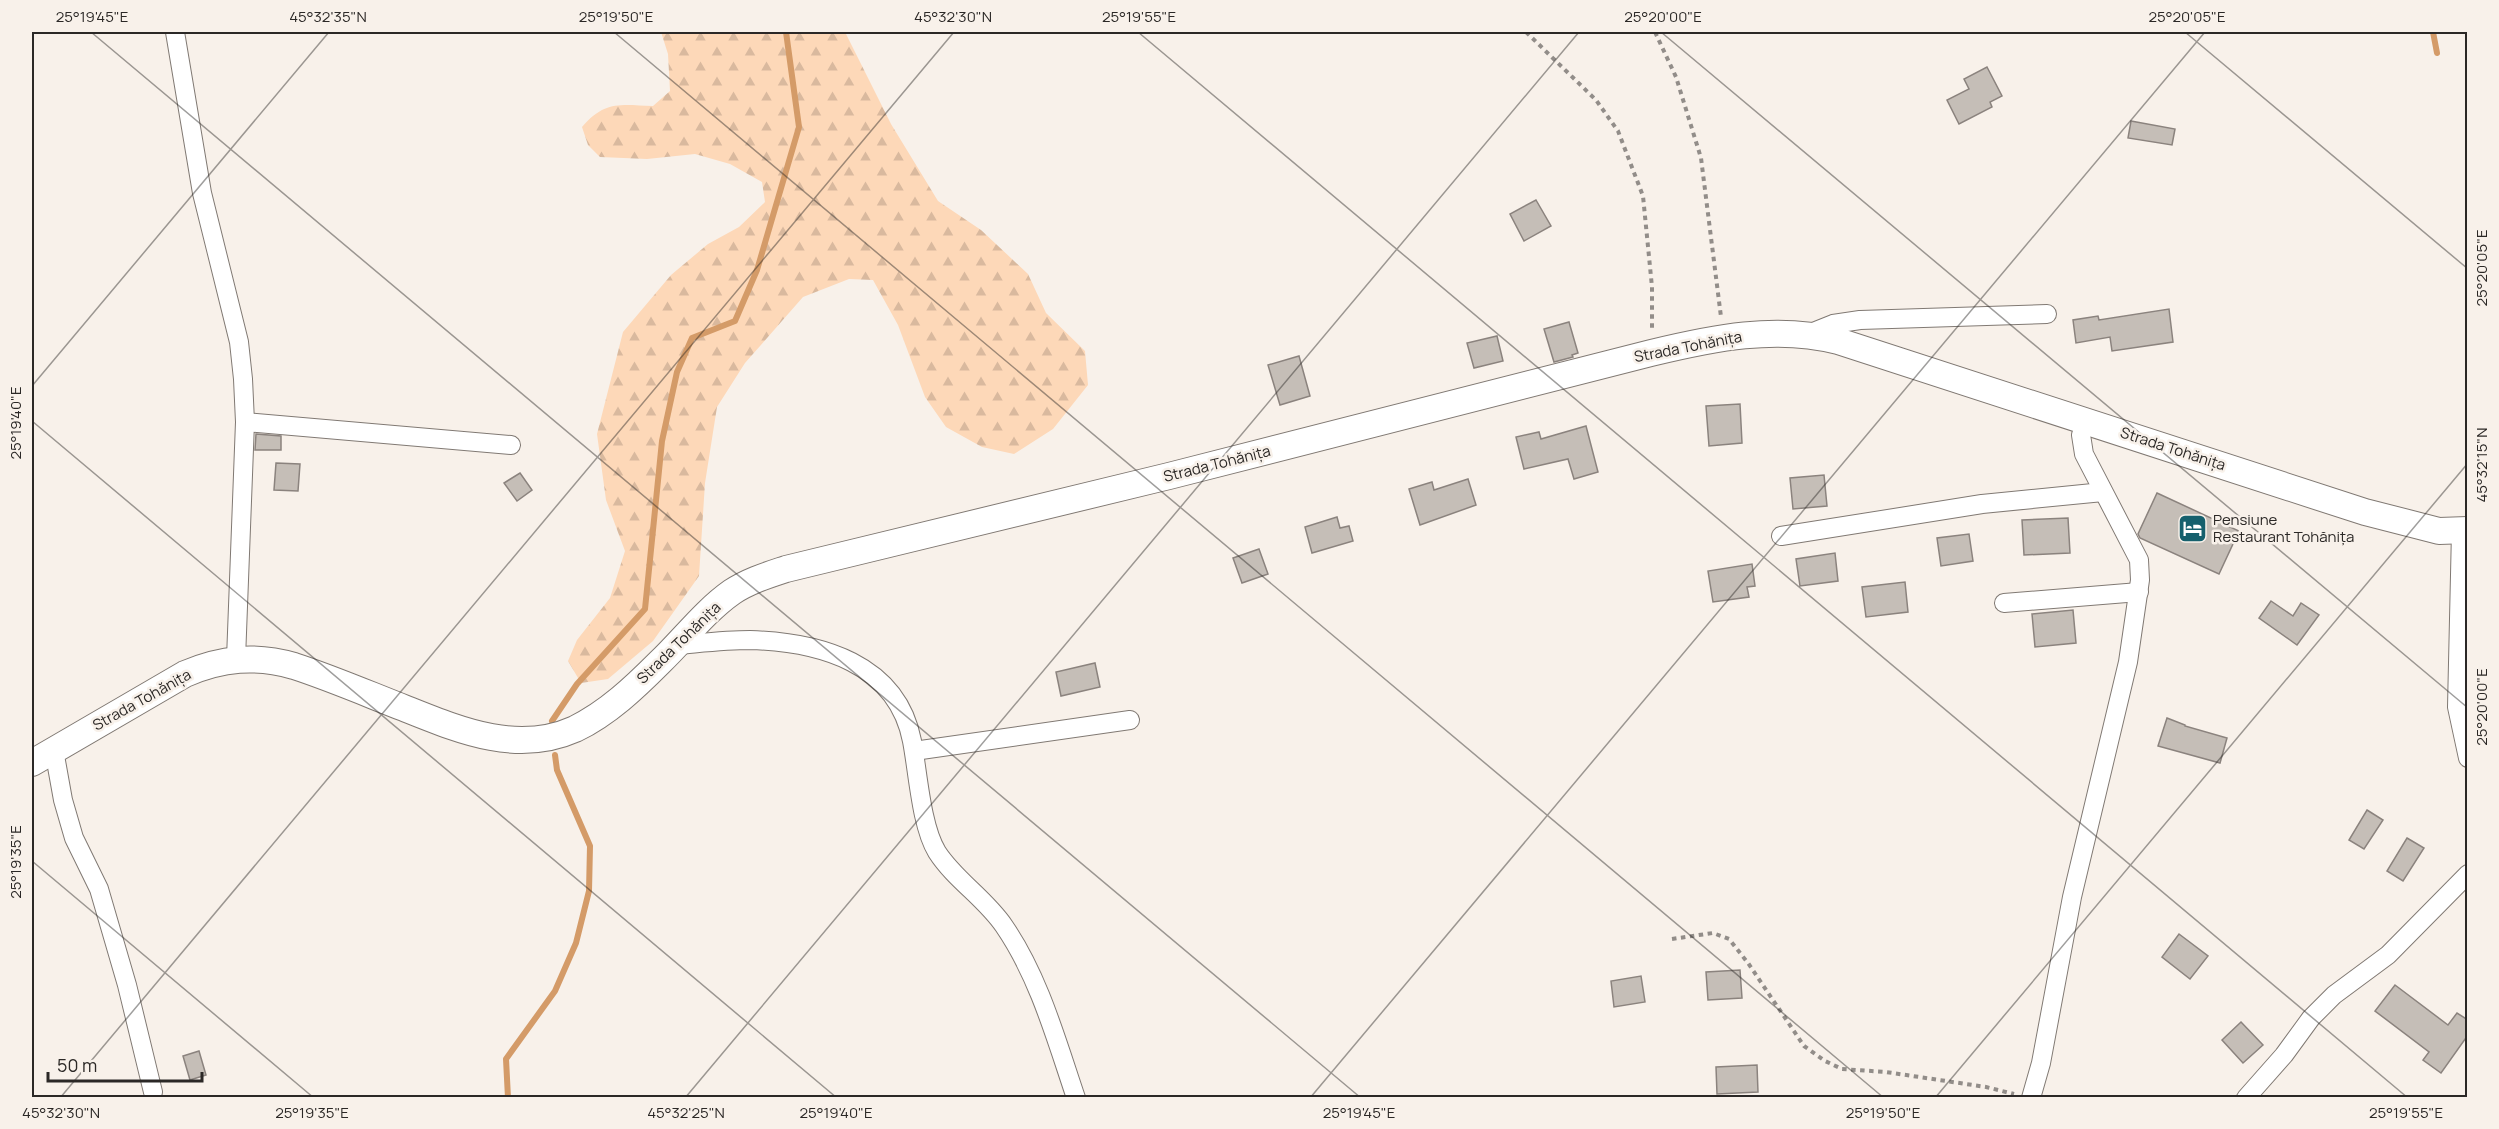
<svg xmlns="http://www.w3.org/2000/svg" width="2499" height="1129" font-family="Manrope,sans-serif">
  <defs>
    <pattern id="forest-firs" width="22" height="20" patternUnits="userSpaceOnUse" patternTransform="scale(1.5)"><rect width="22" height="20" fill="#fdd8b8"/><path d="M5 1l3.5 6h-7zM16 11l3.5 6h-7z" fill="#d9b99e"/></pattern>
  </defs>
  <rect width="100%" height="100%" fill="#f8f1ea"/>
  <!-- forest -->
  <path fill="url(#forest-firs)" d="M661,32H845L891,124L938,201L981,230L1028,274L1046,313L1085,351L1088,385L1053,429L1014,454L982,447L946,427L925,397L898,325L873,280L849,279L803,297L745,363L717,407L705,483L699,576L653,641L608,679L581,683L568,661L577,640L610,598L625,551L606,500L597,434L623,332L671,275L708,244L739,227L765,202L762,182L730,164L695,154L647,159L600,157L588,145L582,127C605,100 621,105 653,106L670,91L668,54Z"/>
  <g fill="none" stroke-linecap="round" stroke-linejoin="round">
    <!-- stream -->
    <g stroke="#d49b68" stroke-width="6">
      <polyline points="2433,32 2437,53"/>
      <polyline points="552,721 577,684 645,609 662,441 677,372 692,338 735,321 757,270 799,127 786,32"/>
      <polyline points="508,1098 506,1059 555,991 576,943 589,891 590,846 557,770 555,755"/>
    </g>
  </g>
  <!-- building -->
  <g fill="#c5beb7" stroke="#8b837e" stroke-width="1.5">
    <polygon points="1987,67 2002,96 1990,102 1992,107 1959,124 1947,100 1969,89 1964,79"/>
    <polygon points="2131,121 2175,129 2172,145 2128,138"/>
    <polygon points="1536,200 1551,226 1524,241 1510,214"/>
    <polygon points="2169,309 2173,342 2112,351 2110,337 2076,343 2073,320 2098,316 2099,320"/>
    <polygon points="1569,322 1578,353 1572,355 1573,357 1554,362 1544,329"/>
    <polygon points="1497,336 1503,361 1474,368 1467,343"/>
    <polygon points="1299,356 1310,396 1280,405 1268,365"/>
    <polygon points="1740,404 1742,443 1709,446 1706,406"/>
    <polygon points="1586,426 1598,472 1574,479 1568,459 1524,469 1516,437 1539,432 1541,439"/>
    <polygon points="256,434 281,436 281,450 255,450"/>
    <polygon points="276,463 300,464 298,491 274,490"/>
    <polygon points="520,473 532,490 517,501 504,483"/>
    <polygon points="1824,475 1827,506 1793,509 1790,478"/>
    <polygon points="1468,479 1476,505 1420,525 1409,489 1432,482 1434,490"/>
    <polygon points="2157,493 2239,531 2219,574 2140,538 2138,534"/>
    <polygon points="1337,517 1340,528 1349,526 1353,541 1312,553 1305,527"/>
    <polygon points="2068,518 2070,553 2024,555 2022,520"/>
    <polygon points="1969,534 1973,561 1941,566 1937,538"/>
    <polygon points="1259,549 1268,574 1242,583 1233,558"/>
    <polygon points="1835,553 1838,581 1800,586 1796,559"/>
    <polygon points="1752,564 1755,586 1747,587 1749,597 1713,602 1708,571"/>
    <polygon points="1905,582 1908,612 1866,617 1862,587"/>
    <polygon points="2271,601 2293,616 2301,603 2319,615 2297,645 2259,618"/>
    <polygon points="2073,610 2076,643 2035,647 2032,614"/>
    <polygon points="1095,663 1100,687 1061,696 1056,672"/>
    <polygon points="2167,718 2185,725 2185,726 2227,738 2220,763 2158,746"/>
    <polygon points="2367,810 2383,820 2364,849 2349,840"/>
    <polygon points="2407,838 2424,848 2403,881 2387,871"/>
    <polygon points="2179,934 2208,956 2190,979 2162,957"/>
    <polygon points="1740,970 1742,998 1708,1000 1706,972"/>
    <polygon points="1641,976 1645,1002 1614,1007 1611,981"/>
    <polygon points="2395,985 2448,1025 2457,1013 2468,1020 2468,1035 2441,1073 2423,1060 2429,1052 2375,1011"/>
    <polygon points="2241,1022 2263,1045 2243,1063 2222,1040"/>
    <polygon points="199,1051 206,1075 190,1080 183,1056"/>
    <polygon points="1757,1065 1758,1092 1717,1094 1716,1067"/>
  </g>
  <g fill="none" stroke-linecap="round" stroke-linejoin="round">
    <defs>
      <g id="street">
        <polyline points="175,32 202,193 239,342 243,379 245,422 236,659"/>
        <polyline points="1808,334 1833,324 1860,320 2047,314"/>
        <polyline points="245,422 511,445"/>
        <polyline points="2461,531 2457,707 2468,758"/>
        <polyline points="1781,536 1982,504 2103,492"/>
        <polyline points="2004,603 2139,592"/>
        <path d="M677,645C701,643 726,640 750,640C820,642 897,663 912,741C918,772 921,826 937,852C955,880 985,898 1004,926C1039,977 1056,1039 1076,1098"/>
        <polyline points="54,750 63,800 74,838 99,889 127,985 153,1092"/>
        <polyline points="914,751 1130,720"/>
        <polyline points="2031,1098 2041,1063 2072,897 2128,662 2140,580 2139,560 2084,454 2081,435 2087,421"/>
        <polyline points="2246,1098 2284,1055 2311,1018 2334,995 2388,955 2468,874"/>
      </g>
      <path id="secondary" d="M32,763L185,674C222,658 256,655 294,666C331,678 368,694 404,708C459,730 517,755 575,729C608,713 635,687 660,662C684,639 705,611 732,592C748,581 768,575 786,569L1169,476L1651,353C1713,338 1776,325 1838,341L2365,512L2439,531L2468,530"/>
    </defs>
    <!-- street casing -->
    <use href="#street" stroke="#807973" stroke-width="20"/>
    <!-- secondary casing -->
    <use href="#secondary" stroke="#807973" stroke-width="28"/>
    <!-- path -->
    <g stroke="#928d89" stroke-width="4" stroke-dasharray="4.5 4.5" stroke-linecap="butt">
      <polyline points="1526,32 1596,100 1618,131 1643,196 1652,287 1652,331"/>
      <polyline points="1655,32 1676,77 1701,158 1721,317"/>
      <polyline points="1672,939 1713,933 1729,939 1748,963 1804,1046 1825,1061 1842,1069 1886,1072 1986,1087 2014,1094"/>
    </g>
    <!-- street -->
    <use href="#street" stroke="#fff" stroke-width="18"/>
    <!-- secondary -->
    <use href="#secondary" stroke="#fff" stroke-width="26"/>
  </g>
  <!-- ticks -->
  <path fill="none" stroke="#2b2826" stroke-width="1.5" stroke-opacity="0.45" d="M91,32L1361,1098M614,32L1884,1098M1138,32L2408,1098M1661,32L2468,708M2185,32L2468,269M32,386L329,32M32,421L837,1098M32,861L314,1098M60,1098L954,32M685,1098L1579,32M1310,1098L2205,32M1935,1098L2468,463"/>
  <!-- icons -->
  <defs>
    <symbol id="hotel-square" viewBox="-11 -11 22 22"><rect x="-9" y="-9" width="18" height="18" rx="4" fill="#15606d" stroke="#f8f1ea"/><path d="M-6-4.5h1.5V1H6V5H4.5V3h-9V5H-6ZM-4 0a1.8 1.8 0 1 1 3.6 0ZM.5 0V-2.5h3Q6-2.5 6 0Z" fill="#fff"/></symbol>
  </defs>
  <g fill-rule="evenodd">
    <use href="#hotel-square" x="2176" y="512" width="33" height="33"/>
  </g>
  <g text-anchor="middle" stroke-width="5" stroke-linejoin="round" paint-order="stroke">
    <!-- street labels -->
    <g font-size="15" fill="#2b2826" stroke="#f8f1ea">
      <text transform="translate(1688 347) rotate(-11)" y="5">Strada Tohănița</text>
      <text transform="translate(2173 449) rotate(18)" y="5">Strada Tohănița</text>
      <text transform="translate(1217 464) rotate(-14)" y="5">Strada Tohănița</text>
      <text transform="translate(679 643) rotate(-44)" y="5">Strada Tohănița</text>
      <text transform="translate(142 700) rotate(-29)" y="5">Strada Tohănița</text>
    </g>
    <!-- poi labels -->
    <g font-size="15" fill="#2b2826" stroke="#f8f1ea" text-anchor="start">
      <text x="2213" y="525">Pensiune<tspan x="2213" dy="17">Restaurant Tohănița</tspan></text>
    </g>
  </g>
  <!-- border -->
  <rect width="2499" height="1129" fill="none" stroke="#f8f1ea" stroke-width="66"/>
  <!-- scale -->
  <path d="M48 1072v9h154v-9" fill="none" stroke="#2b2826" stroke-width="3"/>
  <text x="57" y="1072" font-size="18" fill="#2b2826" stroke="#f8f1ea" stroke-width="4.5" paint-order="stroke">50 m</text>
  <rect x="33" y="33" width="2433" height="1063" fill="none" stroke="#2b2826" stroke-width="2"/>
  <g font-size="15" text-anchor="middle" fill="#2b2826">
    <text x="92" y="22">25°19'45"E</text>
    <text x="328" y="22">45°32'35"N</text>
    <text x="616" y="22">25°19'50"E</text>
    <text x="953" y="22">45°32'30"N</text>
    <text x="1139" y="22">25°19'55"E</text>
    <text x="1663" y="22">25°20'00"E</text>
    <text x="2187" y="22">25°20'05"E</text>
    <text transform="translate(2482 268) rotate(-90)" y="5">25°20'05"E</text>
    <text transform="translate(16 423) rotate(-90)" y="5">25°19'40"E</text>
    <text transform="translate(2482 465) rotate(-90)" y="5">45°32'15"N</text>
    <text transform="translate(2482 707) rotate(-90)" y="5">25°20'00"E</text>
    <text transform="translate(16 862) rotate(-90)" y="5">25°19'35"E</text>
    <text x="61" y="1118">45°32'30"N</text>
    <text x="312" y="1118">25°19'35"E</text>
    <text x="686" y="1118">45°32'25"N</text>
    <text x="836" y="1118">25°19'40"E</text>
    <text x="1359" y="1118">25°19'45"E</text>
    <text x="1883" y="1118">25°19'50"E</text>
    <text x="2406" y="1118">25°19'55"E</text>
  </g>
</svg>
